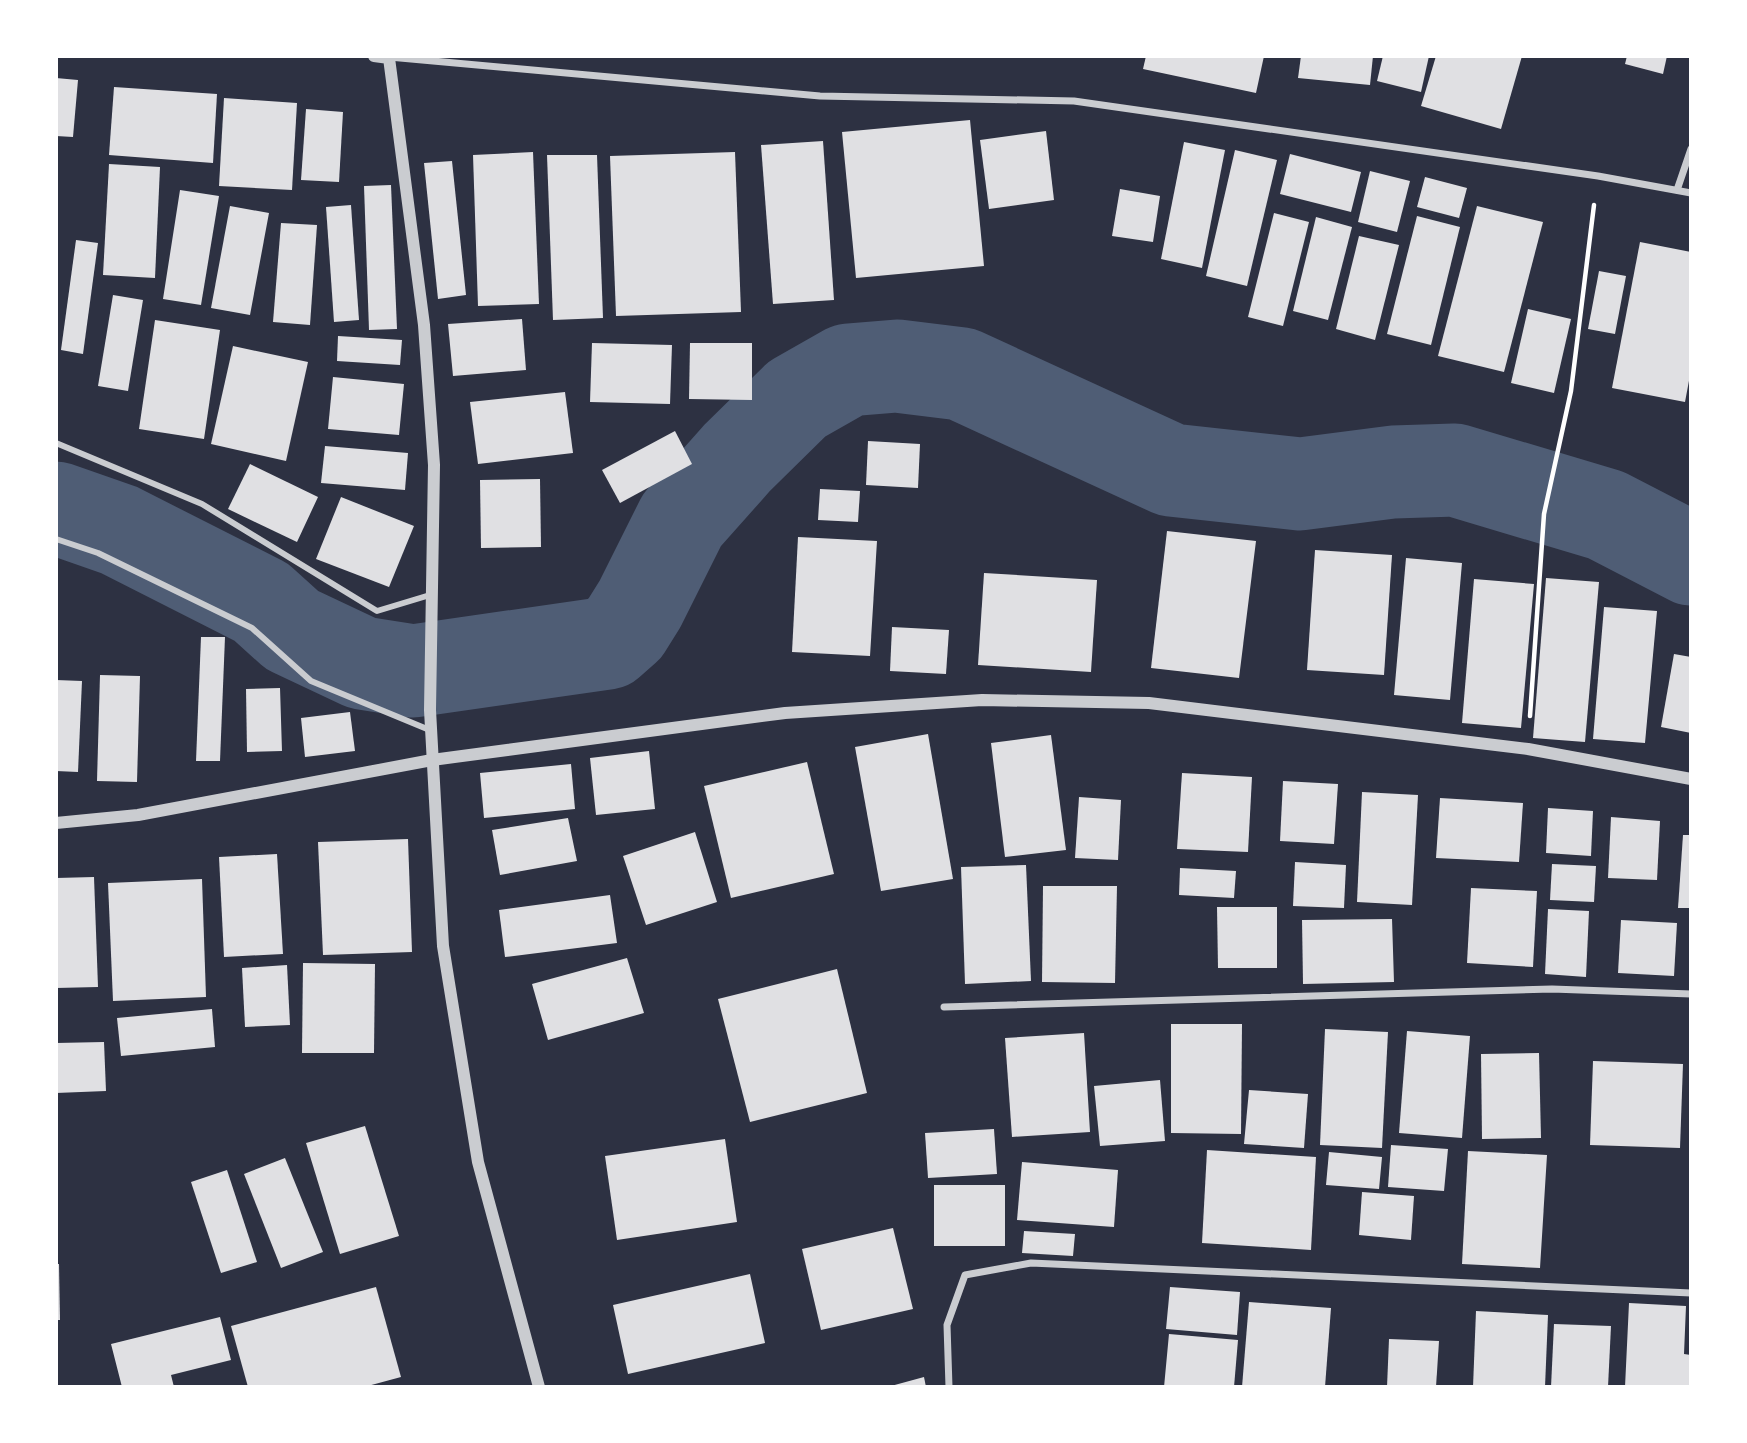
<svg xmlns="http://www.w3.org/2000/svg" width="1747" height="1443" font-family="Overpass,sans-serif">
  <rect width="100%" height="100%" fill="#2d3142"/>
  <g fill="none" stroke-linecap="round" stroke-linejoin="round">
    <!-- river -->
    <polyline stroke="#4f5d75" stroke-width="93" points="56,508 119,530 261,602 292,630 362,663 413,671 608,643 625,628 640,604 682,520 737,458 797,399 848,370 897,366 962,374 1171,470 1300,484 1393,472 1455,470 1606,515 1691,559"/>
  </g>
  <!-- building -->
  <g fill="#e0e0e3">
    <polygon points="1146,56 1264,56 1256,93 1143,69"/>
    <polygon points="1301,56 1373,56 1370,85 1298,78"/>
    <polygon points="1383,56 1429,56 1421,92 1377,81"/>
    <polygon points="1436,56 1522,56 1501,129 1421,106"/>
    <polygon points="1627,56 1667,56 1663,74 1625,64"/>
    <polygon points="56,78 78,80 73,137 56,136"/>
    <polygon points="114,87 217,94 213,163 109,155"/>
    <polygon points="224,98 297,103 292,190 219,186"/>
    <polygon points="306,109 343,112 339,182 301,180"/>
    <polygon points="970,120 984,266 856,278 842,132"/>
    <polygon points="1046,131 1054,200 989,209 980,140"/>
    <polygon points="823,141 834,300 773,304 761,145"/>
    <polygon points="1184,142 1225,150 1202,268 1161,259"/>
    <polygon points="1235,150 1277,160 1247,286 1206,276"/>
    <polygon points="533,152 539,304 478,306 473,155"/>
    <polygon points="735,152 741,312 616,316 610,156"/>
    <polygon points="1290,154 1361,172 1351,212 1280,194"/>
    <polygon points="547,155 597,155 603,318 553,320"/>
    <polygon points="452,161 466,295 438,299 424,163"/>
    <polygon points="109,164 160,167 155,278 103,275"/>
    <polygon points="1370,171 1410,181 1397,232 1358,222"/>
    <polygon points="1425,177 1467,188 1459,218 1417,207"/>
    <polygon points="391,185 397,329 369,330 364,186"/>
    <polygon points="1120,189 1160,196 1153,242 1112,236"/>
    <polygon points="180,190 219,196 201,305 163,299"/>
    <polygon points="351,205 359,320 334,322 326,207"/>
    <polygon points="230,206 269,213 250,315 211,308"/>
    <polygon points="1477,206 1543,222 1504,372 1438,356"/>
    <polygon points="1274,213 1309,222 1283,326 1248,317"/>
    <polygon points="1417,216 1460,227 1431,345 1387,334"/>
    <polygon points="1316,217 1352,227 1328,320 1293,311"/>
    <polygon points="281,223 317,225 310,325 273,322"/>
    <polygon points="1359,236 1399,245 1375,340 1336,329"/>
    <polygon points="76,240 98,243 83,354 61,350"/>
    <polygon points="1640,242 1691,252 1691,370 1685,402 1612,388"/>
    <polygon points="1599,271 1626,276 1615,334 1588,329"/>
    <polygon points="113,295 143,300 128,391 98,386"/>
    <polygon points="1528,309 1571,319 1554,393 1511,383"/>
    <polygon points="522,319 526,370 453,376 448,324"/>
    <polygon points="155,320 220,330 204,439 139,429"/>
    <polygon points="338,336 402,340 400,365 337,361"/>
    <polygon points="592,343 672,345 670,404 590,402"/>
    <polygon points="690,343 752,343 752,400 689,399"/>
    <polygon points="233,346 308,362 286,461 211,444"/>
    <polygon points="333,377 404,384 399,435 328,429"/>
    <polygon points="565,392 573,453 478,464 470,402"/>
    <polygon points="675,431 692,464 620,503 602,470"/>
    <polygon points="868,441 920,444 918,488 866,485"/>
    <polygon points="325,446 408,453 405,490 321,483"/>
    <polygon points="250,464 318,497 297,542 228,509"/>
    <polygon points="540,479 541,547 481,548 480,480"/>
    <polygon points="820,489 860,491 858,522 818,520"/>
    <polygon points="341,497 414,526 389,587 316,559"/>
    <polygon points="1167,531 1256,541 1239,678 1151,668"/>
    <polygon points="798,537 877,541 870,656 792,652"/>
    <polygon points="1315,550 1392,555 1384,675 1307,670"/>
    <polygon points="1406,558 1462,563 1450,700 1394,695"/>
    <polygon points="984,573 1097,580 1091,672 978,665"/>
    <polygon points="1546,578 1599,582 1585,742 1533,738"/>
    <polygon points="1474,579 1534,584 1521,728 1462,723"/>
    <polygon points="1604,607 1657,611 1645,743 1593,739"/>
    <polygon points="892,627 949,630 946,674 890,671"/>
    <polygon points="201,637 225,637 220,761 196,761"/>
    <polygon points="1674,654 1691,657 1691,733 1661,727"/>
    <polygon points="100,675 140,676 137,782 97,781"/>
    <polygon points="56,680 82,681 78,772 56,771"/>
    <polygon points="280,688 282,751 247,752 246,689"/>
    <polygon points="350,712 355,751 305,757 301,718"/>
    <polygon points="928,734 953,879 881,891 855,747"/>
    <polygon points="1051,735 1066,850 1005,857 991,743"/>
    <polygon points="649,751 655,809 596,815 590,758"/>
    <polygon points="807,762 834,874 731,898 704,786"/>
    <polygon points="571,764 575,809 484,818 480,773"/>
    <polygon points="1182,773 1252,777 1248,852 1177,849"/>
    <polygon points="1283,781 1338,784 1334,844 1280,841"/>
    <polygon points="1362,792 1418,795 1412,905 1357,902"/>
    <polygon points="1079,797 1121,800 1118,860 1075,858"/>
    <polygon points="1440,798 1523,803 1519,862 1436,858"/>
    <polygon points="1548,808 1593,811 1591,856 1546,853"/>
    <polygon points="1611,817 1660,821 1657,880 1608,878"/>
    <polygon points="568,818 577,861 500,875 492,830"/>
    <polygon points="695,832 717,902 646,925 623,856"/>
    <polygon points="1683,835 1691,835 1691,908 1678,908"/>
    <polygon points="408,839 412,952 323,955 318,842"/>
    <polygon points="277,854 283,954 224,957 219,857"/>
    <polygon points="1295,862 1346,865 1344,908 1293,906"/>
    <polygon points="1552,864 1596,866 1594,902 1550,900"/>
    <polygon points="1026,865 1031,981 965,984 961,867"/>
    <polygon points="1180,868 1236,871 1234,898 1179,895"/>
    <polygon points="94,877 98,987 56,988 56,878"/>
    <polygon points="202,879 206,997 113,1001 108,883"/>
    <polygon points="1043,886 1117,886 1115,983 1042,982"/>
    <polygon points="1471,888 1537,891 1533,967 1467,963"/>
    <polygon points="610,895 617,943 505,957 499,910"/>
    <polygon points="1217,907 1277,907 1277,968 1218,968"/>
    <polygon points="1548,909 1589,911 1586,977 1545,974"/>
    <polygon points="1392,919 1394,982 1303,984 1302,920"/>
    <polygon points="1621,920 1677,923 1674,976 1618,973"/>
    <polygon points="627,958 644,1013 548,1040 532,984"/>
    <polygon points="303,963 375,964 374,1053 302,1053"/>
    <polygon points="287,965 290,1025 245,1027 242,968"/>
    <polygon points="837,969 867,1093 750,1122 718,999"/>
    <polygon points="212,1009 215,1047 121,1056 117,1018"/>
    <polygon points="1171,1024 1242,1024 1241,1134 1171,1133"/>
    <polygon points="1325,1029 1388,1032 1382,1148 1320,1145"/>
    <polygon points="1407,1031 1470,1036 1462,1138 1399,1133"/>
    <polygon points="1084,1033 1090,1132 1012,1137 1005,1038"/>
    <polygon points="104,1042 106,1091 56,1093 56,1043"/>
    <polygon points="1539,1053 1541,1138 1482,1139 1481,1054"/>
    <polygon points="1593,1061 1683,1064 1680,1148 1590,1145"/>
    <polygon points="1160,1080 1165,1141 1100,1146 1094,1086"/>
    <polygon points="1249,1090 1308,1094 1304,1148 1244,1144"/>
    <polygon points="365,1126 399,1236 340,1254 306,1143"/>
    <polygon points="994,1129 997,1174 928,1178 925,1133"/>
    <polygon points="725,1139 737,1222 617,1240 605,1156"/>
    <polygon points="1391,1145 1448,1149 1444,1191 1388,1187"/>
    <polygon points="1207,1150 1316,1157 1311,1250 1202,1243"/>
    <polygon points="1468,1151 1547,1155 1540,1268 1462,1264"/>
    <polygon points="1329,1152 1382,1157 1379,1189 1326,1185"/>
    <polygon points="285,1158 323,1252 281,1268 244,1174"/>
    <polygon points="1022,1162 1118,1170 1114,1227 1017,1220"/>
    <polygon points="227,1170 257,1262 221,1273 191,1182"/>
    <rect x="934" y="1185" width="71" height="61"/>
    <polygon points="1362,1192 1414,1196 1411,1240 1359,1235"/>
    <polygon points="893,1228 913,1309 821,1330 802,1249"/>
    <polygon points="1024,1231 1075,1234 1073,1256 1022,1253"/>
    <polygon points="56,1264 59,1264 60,1320 56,1320"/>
    <polygon points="750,1274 765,1343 628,1374 613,1305"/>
    <polygon points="376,1287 401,1377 364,1387 248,1387 231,1326"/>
    <polygon points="1170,1287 1240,1292 1237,1335 1166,1329"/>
    <polygon points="1249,1302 1331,1308 1325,1387 1242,1387"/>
    <polygon points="1629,1303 1686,1306 1684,1354 1691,1355 1691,1387 1625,1387"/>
    <polygon points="1476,1311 1548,1315 1545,1387 1473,1387"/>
    <polygon points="220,1317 231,1360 171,1375 174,1387 122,1387 111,1344"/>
    <polygon points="1554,1324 1611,1326 1608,1387 1551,1387"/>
    <polygon points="1169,1334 1238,1340 1234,1387 1164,1387"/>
    <polygon points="1389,1339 1439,1341 1436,1387 1387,1387"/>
    <polygon points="924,1377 926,1387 891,1387 891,1386"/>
  </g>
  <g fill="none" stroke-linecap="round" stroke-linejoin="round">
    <!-- path -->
    <polyline stroke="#fff" stroke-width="4.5" points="1530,716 1544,514 1571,391 1594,205"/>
    <!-- pedestrian -->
    <g stroke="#caccd0" stroke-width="6">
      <polyline points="56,443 202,504 377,611 430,595"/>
      <polyline points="56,539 98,553 252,628 311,681 432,731"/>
    </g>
    <!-- minor -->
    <g stroke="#caccd0" stroke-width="7">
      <polyline points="389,57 820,96 1074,101 1598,176 1691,193"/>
      <polyline points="1677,190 1691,149"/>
      <polyline points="944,1007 1552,989 1691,994"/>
      <polyline points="949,1387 947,1325 965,1275 1031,1263 1691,1293"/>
    </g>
    <!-- tertiary -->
    <g stroke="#caccd0" stroke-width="12">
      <polyline points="374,56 389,58 424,325 434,465 430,710 443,946 478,1162 539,1387"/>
      <polyline points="56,823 138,815 432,760 785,713 982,700 1149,703 1528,749 1691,779"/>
    </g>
  </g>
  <!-- border -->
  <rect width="1747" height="1443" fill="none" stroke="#ffffff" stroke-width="116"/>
</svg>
